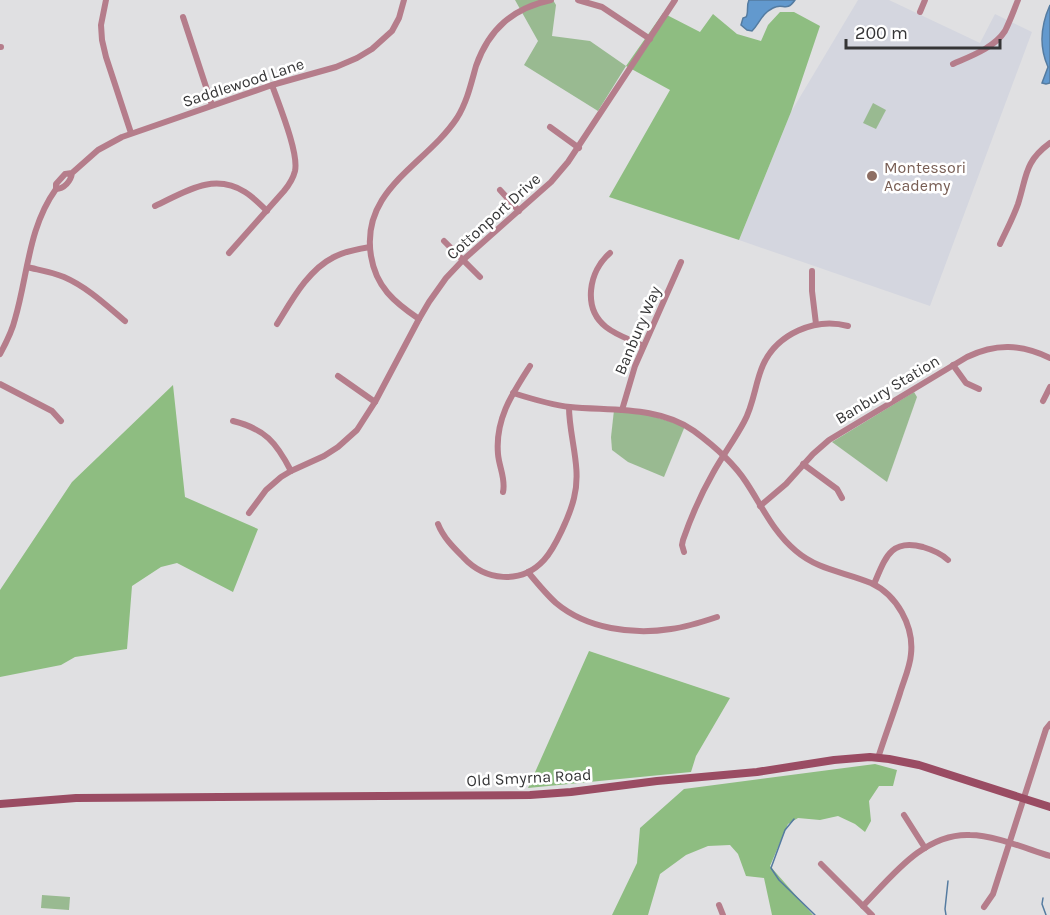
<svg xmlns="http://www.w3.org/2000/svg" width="1050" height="915" font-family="Karla,sans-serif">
  <rect width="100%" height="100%" fill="#e0e0e2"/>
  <!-- built -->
  <polygon fill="#d4d6df" points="858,0 889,0 980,43 995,14 1032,32 930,306 739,240 791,112"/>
  <!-- green -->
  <g fill="#99ba91">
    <polygon points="515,0 553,0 556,5 552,36 590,41 626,66 598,111 524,65 538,41"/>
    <polygon points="873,103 886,110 876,129 863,123"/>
    <polygon points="914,392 917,397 887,482 832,442"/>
    <polygon points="614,410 635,411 685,426 664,477 628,462 612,450 611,437"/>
    <polygon points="42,895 70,897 69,910 41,908"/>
  </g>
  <!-- forest -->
  <g fill="#8ebd81">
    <polygon points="780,12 794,12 820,26 791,112 739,240 609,197 670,90 626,66 663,13 700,32 713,14 737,34 761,41 768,25"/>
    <polygon points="173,385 185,497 258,529 233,592 177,563 161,567 132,586 127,649 75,657 61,665 0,677 0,590 72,482"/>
    <polygon points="589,651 730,698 696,756 691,772 528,788"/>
    <polygon points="875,764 897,770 893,786 879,786 869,801 871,821 865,832 855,824 838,816 820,820 798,818 788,824 770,866 813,915 772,915 764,878 746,876 738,854 730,845 708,846 686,855 660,874 648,915 612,915 637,863 640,828 684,789"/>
  </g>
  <!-- water -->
  <g fill="#6299ce" stroke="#547ba0" stroke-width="1.5">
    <path d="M749,0H795C786,13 783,2 773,8C761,14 760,23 752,31L747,30L741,25L743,18L746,17C749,12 746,6 749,0Z"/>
    <path d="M1050,5V83L1046,84L1042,83L1048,67C1039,47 1041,25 1050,5Z"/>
  </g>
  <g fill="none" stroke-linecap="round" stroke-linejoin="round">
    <!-- stream -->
    <g stroke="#547ba0" stroke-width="1.5">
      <polyline points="794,819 785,830 771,868 779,880 815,915"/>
      <polyline points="1043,898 1042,904 1046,915"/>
      <polyline points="946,915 945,909 948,881"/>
    </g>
    <!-- street -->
    <g stroke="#b57d8b" stroke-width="6">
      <polyline points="106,0 101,25 102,40 106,57 131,133"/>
      <polyline points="578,0 602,7 650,39"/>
      <polyline points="920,12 925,0"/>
      <polyline points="183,17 212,105"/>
      <polyline points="0,47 1,47"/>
      <path d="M953,64C971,56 994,48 1005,31C1010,21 1014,10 1018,0"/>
      <polyline points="550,127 579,148"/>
      <path d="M72,173C71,181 64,189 56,189V184L65,174L72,173L98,150L122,137L272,85L336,67L357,58L372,49L392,31L399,18L404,0"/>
      <polyline points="500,190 519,211"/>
      <path d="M155,206C185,192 213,172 245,192C253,197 260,204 267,211"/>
      <polyline points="444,241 480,277"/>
      <path d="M1000,244C1006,231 1013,218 1018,204C1027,176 1024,162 1050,143"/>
      <path d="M229,253L284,191C289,185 293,179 295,171C299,153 279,105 272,85"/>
      <path d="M610,253C589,271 582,308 606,327C616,335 631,340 643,346"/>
      <path d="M27,267C39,270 52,272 64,277C87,287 106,305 125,321"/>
      <polyline points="812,271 812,291 816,324"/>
      <path d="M419,319C394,302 376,287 371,256C360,189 426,165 457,118C467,102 471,84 476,66C489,29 513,8 551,0"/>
      <path d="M277,324C292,300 308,270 334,257C345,251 358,249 370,247"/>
      <path d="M0,354C6,343 12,332 15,319C28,275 28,228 56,189"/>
      <polyline points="953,365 966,383 979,389"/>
      <polyline points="338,376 375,402"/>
      <polyline points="0,384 52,411 61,421"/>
      <path d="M513,393C532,399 551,405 570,407C611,411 659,406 694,431C713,445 733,462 746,482C762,506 773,532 796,551C818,570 845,572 871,583C897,595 914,626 911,654C910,667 904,680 900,693C893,715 885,736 878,758"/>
      <polyline points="1043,401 1050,387"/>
      <polyline points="622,410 635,366 681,262"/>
      <path d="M233,421C265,429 276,442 291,471"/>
      <polyline points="803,464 837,489 842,498"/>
      <path d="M503,492C506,479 499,467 498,454C495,419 512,394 530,366"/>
      <path d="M760,506L786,484L813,454L829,440L967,357C996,343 1021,344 1050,358"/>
      <polyline points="249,513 266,490 281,477 291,471 324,456 338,447 357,430 375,402 419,319 429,302 446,278 463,260 551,182 568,162 675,0"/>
      <path d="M438,524C443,537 453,547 463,557C485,581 521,585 544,560C555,548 570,515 574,498C582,468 569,437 569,407"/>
      <path d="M684,552L682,545L683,540C691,517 701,494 713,473C723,455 735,439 744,422C754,404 755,383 763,365C777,334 815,317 848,326"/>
      <path d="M528,572C537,583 546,594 556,603C587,629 633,635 671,629C687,627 702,622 717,617"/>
      <path d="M874,584C885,559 890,538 923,547C933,550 941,553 948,560"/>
      <polyline points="904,815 925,848"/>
      <polyline points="821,864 872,915"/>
      <polyline points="719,905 723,915"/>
      <path d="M863,906C892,876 924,833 970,835C994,835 1027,849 1050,856"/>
      <polyline points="984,907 993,894 1046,729 1050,724"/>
    </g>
    <!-- secondary -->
    <polyline stroke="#9a4c63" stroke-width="8" points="0,804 76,798 530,795 571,792 657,781 757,772 834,760 870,757 889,759 919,765 1050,807"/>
  </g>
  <!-- markers -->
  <circle fill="#8d6e63" stroke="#fff" stroke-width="2" cx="872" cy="176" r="6"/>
  <g text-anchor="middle" stroke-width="5" stroke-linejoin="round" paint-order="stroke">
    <!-- street labels -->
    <g font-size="16" fill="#353536" stroke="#fff">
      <text transform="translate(243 82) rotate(-18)" y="6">Saddlewood Lane</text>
      <text transform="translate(493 216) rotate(-42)" y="6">Cottonport Drive</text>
      <text transform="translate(637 330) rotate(-67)" y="6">Banbury Way</text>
      <text transform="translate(887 389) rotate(-31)" y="6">Banbury Station</text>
      <text transform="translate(529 777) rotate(-3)" y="6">Old Smyrna Road</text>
    </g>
    <!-- education labels -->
    <g font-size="16" fill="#785e54" stroke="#fff" text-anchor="start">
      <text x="884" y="173">Montessori<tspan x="884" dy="18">Academy</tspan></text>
    </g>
  </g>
  <!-- scale -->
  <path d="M846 39v9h154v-9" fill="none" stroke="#353536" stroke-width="3"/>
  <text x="855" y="39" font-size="18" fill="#353536" stroke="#ffffff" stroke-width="4.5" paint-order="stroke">200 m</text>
</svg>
